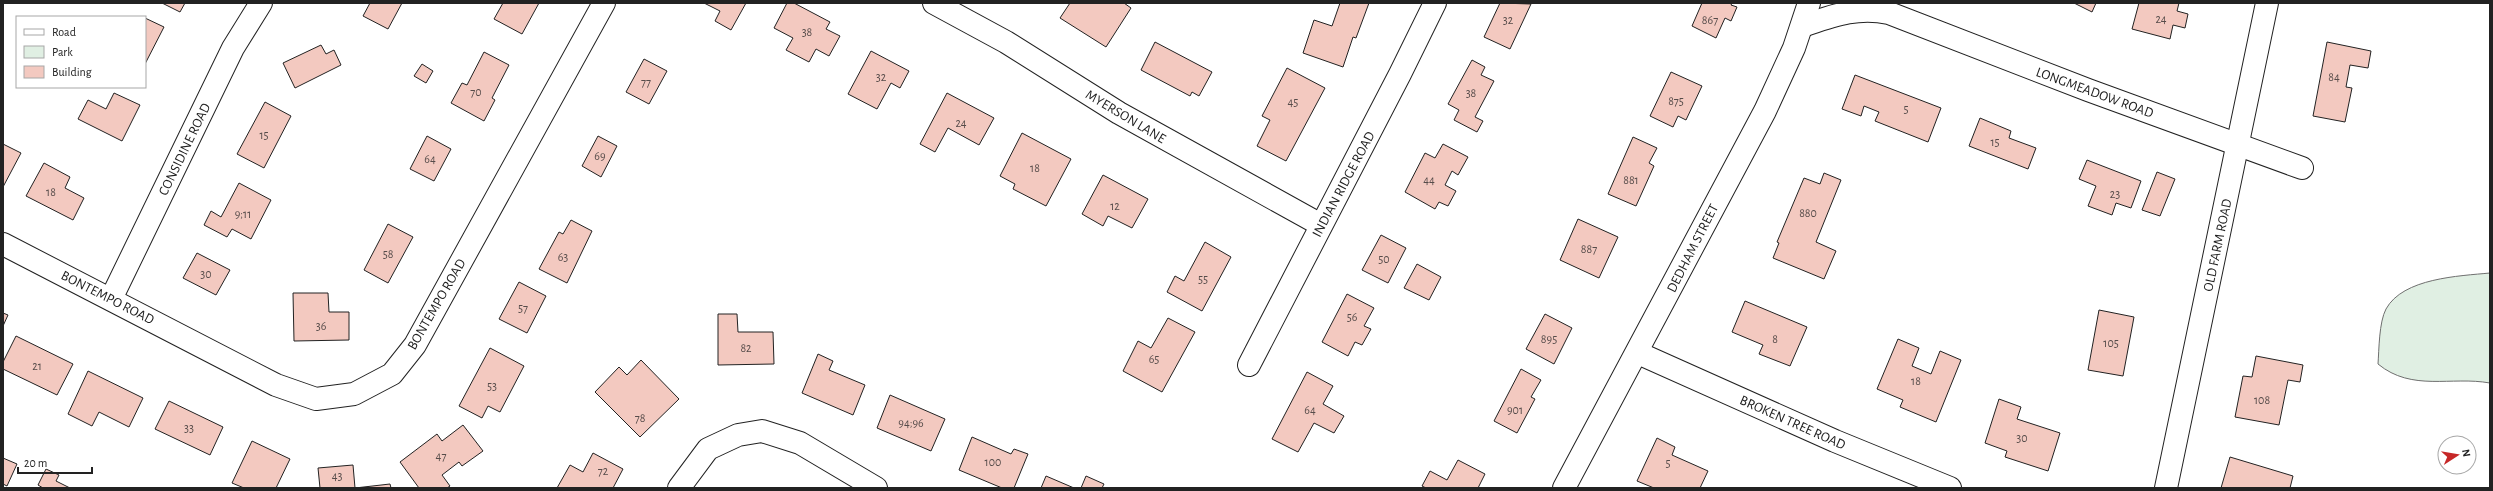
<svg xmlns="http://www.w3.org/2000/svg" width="2493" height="491" font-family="'Alegreya Sans',sans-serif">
  <rect width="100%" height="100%" fill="#fff"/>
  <!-- green -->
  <path fill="#e0efe3" stroke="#6f6f6f" d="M2490,273V383C2451,376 2412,392 2378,364C2379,350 2379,322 2386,309C2403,278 2459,276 2490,273Z"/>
  <!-- building -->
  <g fill="#f3c9c0" stroke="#222">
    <polygon points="162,3 185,3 180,12"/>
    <polygon points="370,3 402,3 388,29 363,16"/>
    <polygon points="503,3 539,3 522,34 494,19"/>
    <polygon points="704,3 746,3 731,30 715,21 720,11"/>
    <polygon points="787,3 794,3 830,22 826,29 840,36 829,56 816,49 809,62 786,50 793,38 774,28"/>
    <polygon points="1070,3 1124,3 1131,8 1106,47 1060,18"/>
    <polygon points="1340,3 1369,3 1356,38 1353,37 1343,67 1303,53 1314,20 1332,26"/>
    <polygon points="1500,3 1531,4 1510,49 1484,37"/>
    <polygon points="1702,3 1732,3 1731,5 1737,7 1731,21 1725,18 1716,38 1692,26"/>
    <polygon points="2074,3 2096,3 2092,12"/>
    <polygon points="2139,3 2179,3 2177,11 2188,14 2185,28 2173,25 2170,39 2132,29"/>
    <polygon points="145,18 164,27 145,64"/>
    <polygon points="1155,42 1212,72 1199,96 1192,92 1190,96 1141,70"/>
    <polygon points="2327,42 2371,51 2368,68 2350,65 2346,87 2352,88 2345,122 2313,116"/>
    <polygon points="321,45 326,54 334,50 341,65 295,88 283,63"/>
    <polygon points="871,51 909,71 900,88 891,83 877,109 848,94"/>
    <polygon points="484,52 509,65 492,98 495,100 484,121 451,103 462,83 467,85"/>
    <polygon points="644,59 667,71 649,104 626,92"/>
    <polygon points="1472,60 1485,67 1481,75 1494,81 1475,117 1483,121 1477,132 1454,120 1459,110 1448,104"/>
    <polygon points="422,64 433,71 426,83 414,76"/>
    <polygon points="1287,68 1325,88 1286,161 1257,146 1270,120 1262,116"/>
    <polygon points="1671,72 1702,86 1686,120 1678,116 1673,127 1650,116"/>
    <polygon points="1855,75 1941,108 1928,142 1875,121 1879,112 1864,106 1861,116 1842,109"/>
    <polygon points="114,93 140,105 122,141 78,119 88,100 106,109"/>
    <polygon points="947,93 994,118 979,145 948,128 935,152 920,144"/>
    <polygon points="265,102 291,116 264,168 237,154"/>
    <polygon points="1980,118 2011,131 2009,138 2036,148 2028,169 1969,146"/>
    <polygon points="1022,133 1071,159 1046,206 1013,189 1015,184 1000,176"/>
    <polygon points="427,136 451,149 434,181 410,169"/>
    <polygon points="598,136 617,146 601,177 582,166"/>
    <polygon points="1633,137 1657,148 1649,163 1654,166 1636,206 1608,194"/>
    <polygon points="3,144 21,153 3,187"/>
    <polygon points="1443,144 1468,157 1458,175 1452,171 1445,185 1456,191 1448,206 1439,202 1435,209 1405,192 1425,153 1435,158"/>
    <polygon points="2087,160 2141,181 2131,208 2116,203 2112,215 2088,206 2096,186 2079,179"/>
    <polygon points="44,163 70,177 65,188 84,198 73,220 26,196"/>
    <polygon points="2157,172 2175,179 2160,216 2142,210"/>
    <polygon points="1824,173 1841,180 1816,242 1836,251 1824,279 1773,258 1779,243 1777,242 1804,178 1820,184"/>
    <polygon points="1103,175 1148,199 1132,228 1108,216 1103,226 1082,214"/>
    <polygon points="239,183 271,200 251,239 232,229 227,237 204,225 211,211 221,217"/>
    <polygon points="1578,219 1618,237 1599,278 1560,260"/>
    <polygon points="571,220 592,231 567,283 539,269 559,232 563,234"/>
    <polygon points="388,224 413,237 388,283 364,270"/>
    <polygon points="1381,235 1406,248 1388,283 1362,270"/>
    <polygon points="1205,242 1231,257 1202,311 1167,292 1175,276 1184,281"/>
    <polygon points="197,253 230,270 216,295 183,278"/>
    <polygon points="1417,264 1441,277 1429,300 1404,288"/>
    <polygon points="519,282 546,296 527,333 499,319"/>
    <polygon points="293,293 328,293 329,312 349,312 349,340 294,341"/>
    <polygon points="1347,294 1374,308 1364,326 1371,329 1362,345 1355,342 1348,356 1322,342"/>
    <polygon points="1745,301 1807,327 1790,366 1759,354 1763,345 1732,332"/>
    <polygon points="2099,310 2134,317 2123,376 2088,370"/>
    <polygon points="3,313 8,315 3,326"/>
    <polygon points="718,314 737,314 738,332 773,332 774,364 718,365"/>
    <polygon points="1545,314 1572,328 1554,364 1526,349"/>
    <polygon points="1168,318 1195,332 1162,392 1123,371 1138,341 1151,348"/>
    <polygon points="16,336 73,364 57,395 3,369 3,362"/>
    <polygon points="1898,339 1919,348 1912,366 1931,374 1940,351 1961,360 1936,422 1900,407 1903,400 1877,389"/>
    <polygon points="490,348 524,366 500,412 488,406 482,418 459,406"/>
    <polygon points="818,354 833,361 829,370 865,385 853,415 802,393"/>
    <polygon points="2256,356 2303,365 2300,382 2288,380 2279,425 2235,417 2243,376 2252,377"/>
    <polygon points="641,360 679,399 640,437 595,392 619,367 627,375"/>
    <polygon points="1521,369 1541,380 1531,397 1535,399 1517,433 1494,421"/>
    <polygon points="88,371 143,398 129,427 99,412 92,426 68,414"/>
    <polygon points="1307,372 1333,386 1323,404 1344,416 1334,433 1314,423 1298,452 1272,439"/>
    <polygon points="890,395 945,419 931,451 877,428"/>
    <polygon points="1999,399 2021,407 2017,419 2060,433 2048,471 2005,457 2007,451 1985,443"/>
    <polygon points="169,401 223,427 210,455 155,429"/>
    <polygon points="463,425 483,451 462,466 459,462 442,475 450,486 447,488 419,488 400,462 437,434 442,441"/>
    <polygon points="972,437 1011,454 1014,449 1028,454 1014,488 1002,488 959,470"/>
    <polygon points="1657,438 1675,447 1672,455 1708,471 1700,488 1654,488 1637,481"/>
    <polygon points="252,441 290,459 276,488 244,488 232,483"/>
    <polygon points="593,453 623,469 613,488 557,488 570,465 583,472"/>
    <polygon points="2230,457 2293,476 2290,488 2221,488"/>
    <polygon points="3,458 17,464 7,486 3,484"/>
    <polygon points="1458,460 1485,474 1478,488 1426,488 1422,486 1430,471 1447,480"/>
    <polygon points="353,465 355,488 390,484 391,488 320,488 318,468"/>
    <polygon points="46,469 59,475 56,481 70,488 43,488 38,485"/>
    <polygon points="1046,476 1074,488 1041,488"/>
    <polygon points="1086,476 1104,484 1102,488 1081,488"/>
  </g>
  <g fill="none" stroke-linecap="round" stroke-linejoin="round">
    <defs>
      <g id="minor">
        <polyline points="934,3 1006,42 1119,113 1321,225"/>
        <path d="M1802,26C1832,16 1857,6 1889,13L2088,90L2302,168"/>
        <polyline points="3,244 276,385 316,399 354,394 392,374 415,345 604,3"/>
        <polyline points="111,299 233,48 261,3"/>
        <polyline points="1638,353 1835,441 1950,488"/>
        <polyline points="1249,365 1400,74 1435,3"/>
        <polyline points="679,488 708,449 738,435 762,431 800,443 876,488"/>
        <polyline points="1564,488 1765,111 1794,48 1809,3"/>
        <polyline points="2166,488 2267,3"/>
      </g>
    </defs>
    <!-- minor casing -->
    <use href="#minor" stroke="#222" stroke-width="24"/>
    <!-- minor -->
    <use href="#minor" stroke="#fff" stroke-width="22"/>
  </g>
  <g text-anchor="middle" stroke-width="3" stroke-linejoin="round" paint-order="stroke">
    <!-- number labels -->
    <g font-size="12" fill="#564c4a">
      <text x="2161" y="23">24</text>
      <text x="1508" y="24">32</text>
      <text x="1710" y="24">867</text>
      <text x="807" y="36">38</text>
      <text x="881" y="81">32</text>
      <text x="2334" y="81">84</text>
      <text x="646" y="86">77</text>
      <text x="476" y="96">70</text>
      <text x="1471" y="97">38</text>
      <text x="1676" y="105">875</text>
      <text x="1293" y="106">45</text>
      <text x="1906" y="113">5</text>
      <text x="961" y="127">24</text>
      <text x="264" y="139">15</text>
      <text x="1995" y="146">15</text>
      <text x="600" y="160">69</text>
      <text x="430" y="163">64</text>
      <text x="1035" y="172">18</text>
      <text x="1429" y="184">44</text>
      <text x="1631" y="184">881</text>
      <text x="51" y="196">18</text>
      <text x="2115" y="198">23</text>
      <text x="1115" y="210">12</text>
      <text x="1808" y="217">880</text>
      <text x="243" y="218">9;11</text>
      <text x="1589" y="253">887</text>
      <text x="388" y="258">58</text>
      <text x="563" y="261">63</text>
      <text x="1384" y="263">50</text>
      <text x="206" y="278">30</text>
      <text x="1203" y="283">55</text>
      <text x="523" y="312">57</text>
      <text x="1352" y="321">56</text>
      <text x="321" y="330">36</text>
      <text x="1549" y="343">895</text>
      <text x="1775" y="343">8</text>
      <text x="2111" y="347">105</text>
      <text x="746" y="352">82</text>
      <text x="1154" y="363">65</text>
      <text x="37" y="370">21</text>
      <text x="1916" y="385">18</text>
      <text x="492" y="390">53</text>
      <text x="2262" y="404">108</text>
      <text x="1310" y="414">64</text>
      <text x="1515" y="414">901</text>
      <text x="640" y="422">78</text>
      <text x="911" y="427">94;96</text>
      <text x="189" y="432">33</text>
      <text x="2022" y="442">30</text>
      <text x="441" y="460">47</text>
      <text x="993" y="466">100</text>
      <text x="1668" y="467">5</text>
      <text x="603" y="475">72</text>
      <text x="337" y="480">43</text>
    </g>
    <!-- street labels -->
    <g font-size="14" fill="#222" stroke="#fff">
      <text transform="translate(2095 92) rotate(20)" y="5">LONGMEADOW ROAD</text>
      <text transform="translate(1126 116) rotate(31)" y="5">MYERSON LANE</text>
      <text transform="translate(184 149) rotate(-64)" y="5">CONSIDINE ROAD</text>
      <text transform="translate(1343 184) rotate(-62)" y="5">INDIAN RIDGE ROAD</text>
      <text transform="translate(2217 245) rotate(-78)" y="5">OLD FARM ROAD</text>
      <text transform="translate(1692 248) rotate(-63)" y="5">DEDHAM STREET</text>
      <text transform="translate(108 297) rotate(27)" y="5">BONTEMPO ROAD</text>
      <text transform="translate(436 304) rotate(-60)" y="5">BONTEMPO ROAD</text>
      <text transform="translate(1793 422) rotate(24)" y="5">BROKEN TREE ROAD</text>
    </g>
  </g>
  <!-- border -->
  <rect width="2493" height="491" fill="none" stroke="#222222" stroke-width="8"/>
  <!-- legend -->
  <rect x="16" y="16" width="130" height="72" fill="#ffffff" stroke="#a7a7a7"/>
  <rect x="24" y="29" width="20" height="6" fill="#ffffff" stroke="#a7a7a7"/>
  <text x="52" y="36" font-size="12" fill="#222222">Road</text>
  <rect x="24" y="46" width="20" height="12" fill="#e0efe3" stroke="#a7a7a7"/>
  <text x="52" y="56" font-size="12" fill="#222222">Park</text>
  <rect x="24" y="66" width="20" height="12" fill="#f3c9c0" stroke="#a7a7a7"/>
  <text x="52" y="76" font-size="12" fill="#222222">Building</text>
  <!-- north arrow -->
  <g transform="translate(2457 455) rotate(78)"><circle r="19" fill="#ffffff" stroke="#a7a7a7"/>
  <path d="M0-3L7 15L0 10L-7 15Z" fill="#c62828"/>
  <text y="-6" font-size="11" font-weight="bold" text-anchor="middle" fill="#222222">N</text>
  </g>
  <!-- scale -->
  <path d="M18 467v6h74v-6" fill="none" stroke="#222222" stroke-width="2"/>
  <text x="24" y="467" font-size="12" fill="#222222" stroke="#ffffff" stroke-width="3" paint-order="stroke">20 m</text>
</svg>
